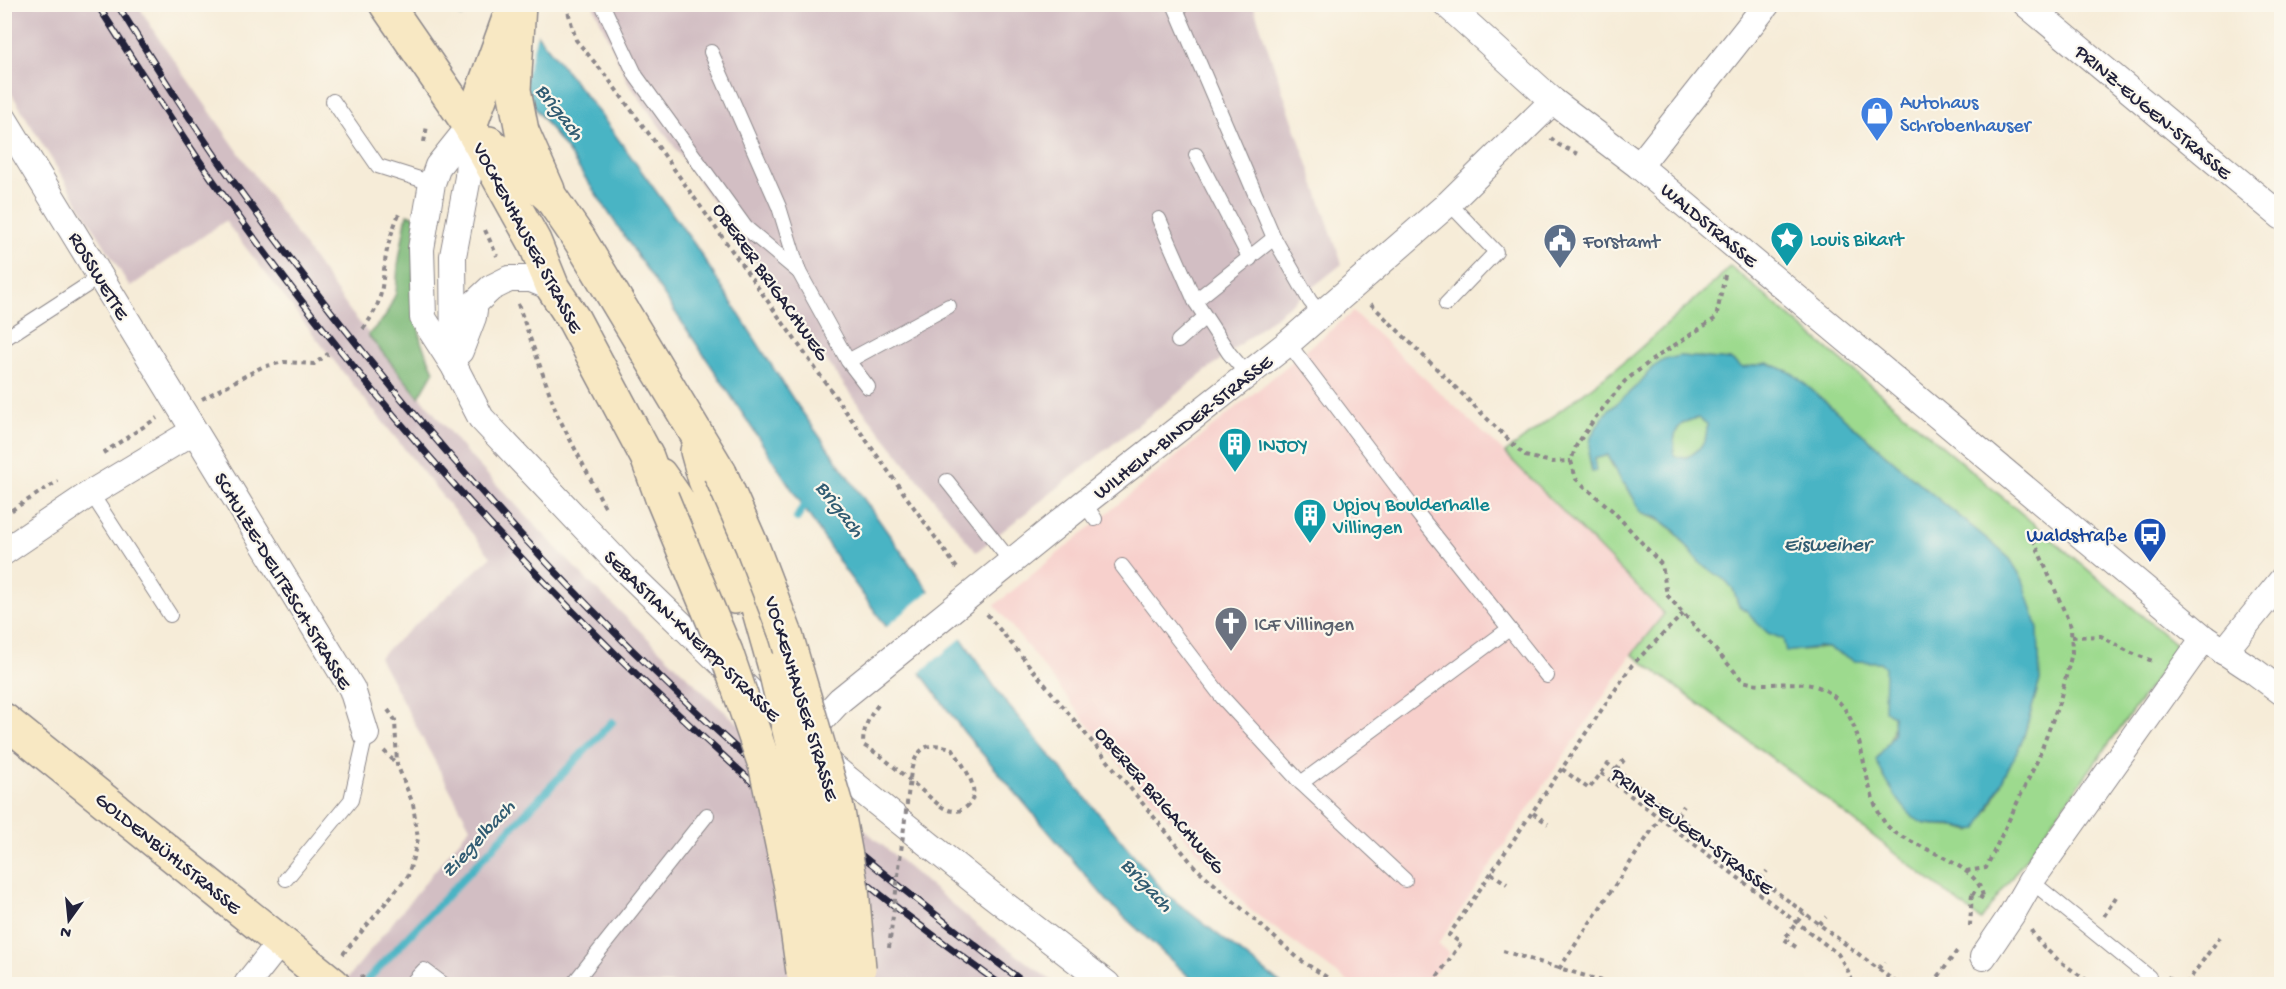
<svg xmlns="http://www.w3.org/2000/svg" width="2286" height="989" font-family="'Gochi Hand',sans-serif">
  <rect width="100%" height="100%" fill="#fbf7ec"/>
  <filter id="ink" filterUnits="userSpaceOnUse"><feTurbulence type="fractalNoise" baseFrequency=".0167" numOctaves="2"/><feDisplacementMap in="SourceGraphic" scale="12" xChannelSelector="R" yChannelSelector="G"/><feConvolveMatrix kernelMatrix="1 2 1 2 8 2 1 2 1" color-interpolation-filters="sRGB"/></filter>
  <filter id="wash" filterUnits="userSpaceOnUse"><feTurbulence type="fractalNoise" baseFrequency=".008" numOctaves="4" result="noise"/><feDisplacementMap in="SourceGraphic" scale="24" xChannelSelector="R" yChannelSelector="G"/><feGaussianBlur stdDeviation="1.35" result="paint"/><feColorMatrix in="noise" values="0 0 0 0 0 0 0 0 0 0 0 0 0 0 0 0 0 1.4 0 .05"/><feComposite in="paint" operator="in"/></filter>
  <g filter="url(#wash)">
    <rect width="100%" height="100%" fill="#f6ecd8"/>
    <!-- built -->
    <polygon fill="#f7d0cc" points="1353,312 1505,453 1665,614 1632,654 1438,944 1449,953 1427,984 1351,984 1249,909 1111,754 995,605"/>
    <!-- industrial -->
    <g fill="#d2bec3">
      <polygon points="5,5 138,5 157,36 350,311 466,452 582,575 718,706 979,927 1056,984 343,984 470,827 379,657 491,557 338,366 225,221 130,287 5,83"/>
      <polygon points="593,5 1253,5 1342,264 976,552 854,399 628,82"/>
    </g>
    <!-- green -->
    <g fill="#9dda8e" stroke="#607e64" stroke-width="1.5" fill-rule="evenodd">
      <path d="M1730,266L2179,647L1981,920L1800,779L1632,654L1664,614L1505,453L1629,358L1717,280ZM1680,356L1731,360L1743,368L1768,363L1792,373L1921,485L1992,543L2010,559L2023,580L2040,680L2023,739L2011,761L1990,808L1971,831L1952,826L1925,824L1883,776L1878,757C1906,728 1888,701 1886,667L1880,662L1855,661L1828,648L1787,651L1783,639C1762,630 1762,625 1747,611C1746,611 1740,606 1739,605C1735,601 1736,593 1733,588C1726,576 1709,572 1700,562C1680,543 1675,522 1645,515L1612,466L1608,455L1593,459L1592,472L1589,456L1605,414L1640,383L1652,368Z"/>
      <path d="M1698,418L1707,424C1707,428 1707,435 1705,439C1700,451 1686,463 1674,455C1673,433 1675,423 1698,418Z"/>
    </g>
    <!-- forest -->
    <polygon fill="#7eba79" stroke="#506e5a" stroke-width="1.5" points="407,214 416,217 413,288 421,342 434,371 419,397 368,335 385,317 396,293 398,265"/>
    <!-- water -->
    <g fill="#48b4c4" stroke="#356b80" stroke-width="1.5" fill-rule="evenodd">
      <polygon points="452,5 514,5 600,114 695,245 793,399 927,588 1003,699 1166,894 1281,984 1197,984 1109,903 964,732 844,569 718,376 570,155 515,81"/>
      <path d="M1680,356L1731,360L1743,368L1768,363L1792,373L1921,485L1992,543L2010,559L2023,580L2038,629L2040,680L2023,739L1978,829C1968,831 1960,827 1951,825C1942,824 1931,826 1923,823C1904,816 1884,778 1876,760L1894,734L1893,715L1884,710L1885,667L1880,662L1855,661L1828,648L1819,647L1786,652L1783,639L1768,633L1756,622L1747,611L1739,606L1733,589L1726,581L1700,563L1673,529L1658,518L1641,512L1627,486L1622,482L1608,455L1594,459L1596,471L1592,472L1589,456L1591,436L1605,414L1640,383L1652,368L1664,360ZM1698,418L1707,424C1707,428 1707,435 1705,439C1700,451 1685,463 1674,455C1673,433 1675,422 1698,418Z"/>
    </g>
    <!-- pier -->
    <g fill="#f6ecd8">
      <polygon points="518,4 538,30 526,76 512,83 461,20 466,5"/>
      <polygon points="932,589 964,636 918,674 884,629"/>
    </g>
    <g fill="none" stroke-linecap="round" stroke-linejoin="round">
      <!-- stream -->
      <g stroke="#48b4c4" stroke-width="8">
        <polyline points="797,518 808,498"/>
        <polyline points="367,980 612,722"/>
      </g>
    </g>
  </g>
  <g filter="url(#ink)">
    <g fill="none" stroke-linecap="round" stroke-linejoin="round">
      <defs>
        <g id="lane">
          <polyline points="602,4 636,76 746,228 799,272"/>
          <polyline points="1174,4 1274,238 1310,301 1321,314"/>
          <polyline points="711,52 779,207 799,272 848,361 868,387"/>
          <polyline points="333,101 378,166 432,183"/>
          <polyline points="1196,155 1250,259"/>
          <polyline points="1159,219 1195,301"/>
          <polyline points="1446,304 1496,252 1449,203"/>
          <polyline points="4,339 101,276"/>
          <polyline points="1178,341 1205,317"/>
          <polyline points="1288,343 1414,509 1547,676"/>
          <polyline points="848,361 949,306"/>
          <polyline points="1247,374 1229,353 1195,301 1274,238"/>
          <polyline points="947,481 1012,563"/>
          <polyline points="91,493 170,615"/>
          <polyline points="1084,503 1095,519"/>
          <polyline points="1122,566 1222,697 1301,783 1405,880"/>
          <polyline points="1301,783 1509,629"/>
          <polyline points="286,879 351,800 366,734"/>
          <polyline points="2031,881 2149,977"/>
          <polyline points="411,984 424,970 443,984"/>
          <polyline points="573,984 707,815"/>
        </g>
        <g id="street">
          <polyline points="1446,4 1553,101 1639,166 2204,638 2254,671 2282,692"/>
          <polyline points="2026,4 2282,217"/>
          <polyline points="4,119 352,689 366,734"/>
          <polyline points="470,126 438,166 432,183 421,249 423,318 454,366 481,418 623,568 791,731"/>
          <polyline points="1639,166 1767,4"/>
          <polyline points="460,351 473,317 475,303 491,288 509,279 531,279 553,288"/>
          <polyline points="454,365 453,256 468,177 470,126"/>
          <polyline points="4,552 91,493 194,431"/>
          <polyline points="2224,652 2282,580"/>
          <polyline points="803,740 840,700 1084,503 1288,343 1449,203 1553,101"/>
          <polyline points="819,756 988,892 1107,984"/>
          <polyline points="1983,957 2012,914 2031,881 2204,638"/>
          <polyline points="247,984 281,941"/>
        </g>
        <g id="secondary">
          <polyline points="386,4 470,126 534,241 553,288 574,320 647,457 662,498"/>
          <polyline points="519,4 514,90 522,131 548,190"/>
          <polyline points="470,126 508,21"/>
          <polyline points="489,143 551,198 580,240 720,473"/>
          <polyline points="697,451 705,480 757,604 774,664"/>
          <polyline points="660,475 685,511 735,597"/>
          <polyline points="4,720 333,984"/>
        </g>
      </defs>
      <!-- lane casing -->
      <use href="#lane" stroke="#8c878a" stroke-width="16"/>
      <!-- street casing -->
      <use href="#street" stroke="#8c878a" stroke-width="28"/>
      <!-- secondary casing -->
      <use href="#secondary" stroke="#8c878a" stroke-width="36"/>
      <!-- path -->
      <g stroke="#8c878a" stroke-width="4" stroke-dasharray="4.5 4.5" stroke-linecap="butt">
        <polyline points="566,4 576,40 606,76 652,138 959,571"/>
        <polyline points="1551,138 1559,145 1578,154"/>
        <polyline points="424,142 427,126"/>
        <polyline points="485,230 497,256"/>
        <path d="M1725,275L1716,318L1652,360L1625,381L1595,418L1576,446L1571,461L1576,479L1613,511L1662,565L1667,595L1743,681C1771,690 1805,674 1831,694C1870,726 1858,785 1885,823C1890,830 1900,836 1907,839C1930,852 1961,862 1977,882C1981,887 1982,893 1984,899L1972,892"/>
        <polyline points="518,304 557,414 606,509"/>
        <polyline points="1371,304 1525,456 1552,462 1571,461"/>
        <path d="M363,329C387,297 380,285 387,250C390,238 394,225 399,214"/>
        <polyline points="202,399 262,367 284,362 314,364 328,354"/>
        <polyline points="103,453 157,418"/>
        <polyline points="4,515 58,481"/>
        <polyline points="987,614 1195,867 1299,959 1337,984"/>
        <polyline points="2072,637 2101,636 2129,652 2155,662"/>
        <path d="M878,705C868,718 863,729 863,745L881,756L939,805"/>
        <polyline points="384,751 397,764"/>
        <polyline points="1562,769 1589,789 1608,764 1898,984"/>
        <polyline points="1616,770 1624,760"/>
        <polyline points="1601,773 1838,954 1848,971 1852,984"/>
        <polyline points="1533,813 1548,824"/>
        <polyline points="1677,815 1684,806"/>
        <polyline points="1966,871 1986,868 2038,759 2060,700 2072,653 2071,627 2032,536 2035,529"/>
        <polyline points="1491,873 1507,884"/>
        <polyline points="1760,879 1767,871"/>
        <polyline points="2104,916 2116,897"/>
        <polyline points="1819,924 1826,917"/>
        <polyline points="1970,926 1972,892"/>
        <path d="M2031,930C2045,954 2070,968 2092,984"/>
        <polyline points="1796,947 1784,939 1804,913"/>
        <polyline points="1503,951 1612,984"/>
        <polyline points="343,954 408,876 418,839 413,804 397,764 395,720 386,707"/>
        <polyline points="1559,969 1660,818"/>
        <polyline points="1878,969 1884,962"/>
        <polyline points="360,976 372,984"/>
        <polyline points="2167,977 2178,984"/>
        <polyline points="1432,984 1461,943 1449,935 1632,665 1683,614"/>
        <polyline points="1933,984 1957,951"/>
        <polyline points="2186,984 2220,937"/>
      </g>
      <!-- lane -->
      <use href="#lane" stroke="#fff" stroke-width="14"/>
      <!-- street -->
      <use href="#street" stroke="#fff" stroke-width="26"/>
      <!-- secondary -->
      <use href="#secondary" stroke="#f8e8c3" stroke-width="33"/>
      <defs>
        <g id="rail">
          <path d="M97,4C135,63 172,122 212,179C369,404 555,607 760,789C797,821 834,855 871,887C912,921 957,953 1000,984"/>
          <path d="M117,4C153,62 189,119 228,174C362,361 512,537 679,695C788,799 906,894 1026,984"/>
        </g>
      </defs>
      <!-- rail casing -->
      <use href="#rail" stroke="#22223b" stroke-width="7"/>
      <!-- rail -->
      <use href="#rail" stroke="#fbf7ec" stroke-width="4.5" stroke-dasharray="14" stroke-linecap="butt"/>
      <defs>
        <g id="secondary-bridge">
          <polyline points="720,473 752,546 786,635 838,812 852,889 859,968"/>
          <polyline points="662,498 726,652 766,768 791,887 803,972"/>
          <polyline points="775,670 806,803 824,913 830,984"/>
        </g>
      </defs>
      <!-- secondary-bridge casing -->
      <use href="#secondary-bridge" stroke="#8c878a" stroke-width="36" stroke-linecap="butt"/>
      <!-- path-bridge -->
      <path stroke="#8c878a" stroke-width="4" stroke-dasharray="4.5 4.5" stroke-linecap="butt" d="M889,948L911,771C917,747 929,740 953,749C962,765 986,793 965,808C956,814 948,811 939,805"/>
      <!-- secondary-bridge -->
      <use href="#secondary-bridge" stroke="#f8e8c3" stroke-width="33"/>
    </g>
  </g>
  <!-- icons -->
  <defs>
    <symbol id="shop-pin" viewBox="-11 -11 22 30"><path d="M0 17L-7.5 6A9.5 9.5 0 1 1 7.5 6Z" fill="#3f7fe0" stroke="#fbf7ec"/><path d="M-5-2.5h2.3a2.7 3.5 0 0 1 5.4 0H5L5.5 6h-11ZM-1.5-2.5h3a1.5 2.3 0 0 0-3 0Z" fill="#fff"/></symbol>
    <symbol id="sight-pin" viewBox="-11 -11 22 30"><path d="M0 17L-7.5 6A9.5 9.5 0 1 1 7.5 6Z" fill="#0f9aa8" stroke="#fbf7ec"/><path d="M0-6L1.8-2.2L6-1.7L2.9 1.2L3.7 5.4L0 3.3L-3.7 5.4L-2.9 1.2L-6-1.7L-1.8-2.2Z" fill="#fff"/></symbol>
    <symbol id="civic-pin" viewBox="-11 -11 22 30"><path d="M0 17L-7.5 6A9.5 9.5 0 1 1 7.5 6Z" fill="#5c6f8a" stroke="#fbf7ec"/><path d="M-.6-6.5H3V-4.5H.6V-3L4-1V1h2V6H-6V1h2V-1L-.6-3ZM-1.2 2.5V6h2.4V2.5Z" fill="#fff"/></symbol>
    <symbol id="building-pin" viewBox="-11 -11 22 30"><path d="M0 17L-7.5 6A9.5 9.5 0 1 1 7.5 6Z" fill="#0f9aa8" stroke="#fbf7ec"/><path d="M-4-6H4V6H1V3H-1V6H-4ZM-2.5-4.3h1.7v1.8h-1.7ZM.8-4.3h1.7v1.8H.8ZM-2.5-1h1.7V.8h-1.7ZM.8-1h1.7V.8H.8Z" fill="#fff"/></symbol>
    <symbol id="bus-pin" viewBox="-11 -11 22 30"><path d="M0 17L-7.5 6A9.5 9.5 0 1 1 7.5 6Z" fill="#1a4fb4" stroke="#fbf7ec"/><path d="M-5-6H5V4H4V6H2V4H-2V6H-4V4H-5ZM-3.5-4V0h7V-4ZM-3.5 1.2v1.5H-2V1.2ZM2 1.2v1.5H3.5V1.2Z" fill="#fff"/></symbol>
    <symbol id="church-pin" viewBox="-11 -11 22 30"><path d="M0 17L-7.5 6A9.5 9.5 0 1 1 7.5 6Z" fill="#6b7280" stroke="#fbf7ec"/><path d="M-1.2-6h2.4v3.5h3.3v2.4h-3.3V6h-2.4V-.1h-3.3v-2.4h3.3Z" fill="#fff"/></symbol>
  </defs>
  <g fill-rule="evenodd">
    <use href="#shop-pin" x="1858" y="94" width="38" height="52"/>
    <use href="#sight-pin" x="1768" y="219" width="38" height="52"/>
    <use href="#civic-pin" x="1541" y="221" width="38" height="52"/>
    <use href="#building-pin" x="1216" y="425" width="38" height="52"/>
    <use href="#building-pin" x="1291" y="496" width="38" height="52"/>
    <use href="#bus-pin" x="2131" y="515" width="38" height="52"/>
    <use href="#church-pin" x="1212" y="604" width="38" height="52"/>
  </g>
  <g text-anchor="middle" stroke-width="4.5" stroke-linejoin="round" paint-order="stroke">
    <!-- shop labels -->
    <g font-size="20" fill="#366cbe" stroke="#fbf7ec" text-anchor="start">
      <text x="1900" y="108">Autohaus<tspan x="1900" dy="23">Schrobenhauser</tspan></text>
    </g>
    <!-- street labels -->
    <g font-size="20" fill="#22223b" stroke="#fbf7ec">
      <text transform="translate(2154 111) rotate(40)" y="7">PRINZ-EUGEN-STRASSE</text>
      <text transform="translate(1710 224) rotate(40)" y="7">WALDSTRASSE</text>
      <text transform="translate(529 237) rotate(62)" y="7">VOCKENHAUSER STRASSE</text>
      <text transform="translate(100 275) rotate(59)" y="7">ROSSWETTE</text>
      <text transform="translate(772 281) rotate(55)" y="7">OBERER BRIGACHWEG</text>
      <text transform="translate(1182 426) rotate(-38)" y="7">WILHELM-BINDER-STRASSE</text>
      <text transform="translate(284 580) rotate(59)" y="7">SCHULZE-DELITZSCH-STRASSE</text>
      <text transform="translate(693 635) rotate(44)" y="7">SEBASTIAN-KNEIPP-STRASSE</text>
      <text transform="translate(803 698) rotate(73)" y="7">VOCKENHAUSER STRASSE</text>
      <text transform="translate(1161 799) rotate(49)" y="7">OBERER BRIGACHWEG</text>
      <text transform="translate(1693 830) rotate(37)" y="7">PRINZ-EUGEN-STRASSE</text>
      <text transform="translate(169 852) rotate(39)" y="7">GOLDENBÜHLSTRASSE</text>
    </g>
    <!-- culture labels -->
    <g font-size="20" fill="#0d838f" stroke="#fbf7ec" text-anchor="start">
      <text x="1810" y="245">Louis Bikart</text>
      <text x="1258" y="451">INJOY</text>
      <text x="1333" y="510">Upjoy Boulderhalle<tspan x="1333" dy="23">Villingen</tspan></text>
    </g>
    <!-- service labels -->
    <g font-size="20" fill="#4e5e75" stroke="#fbf7ec" text-anchor="start">
      <text x="1583" y="247">Forstamt</text>
    </g>
    <!-- transit labels -->
    <g font-size="20" fill="#164399" stroke="#fbf7ec" text-anchor="end">
      <text x="2127" y="541">Waldstraße</text>
    </g>
    <!-- worship labels -->
    <g font-size="20" fill="#5b616d" stroke="#fbf7ec" text-anchor="start">
      <text x="1254" y="630">ICF Villingen</text>
    </g>
    <!-- water labels -->
    <g font-size="21" font-style="italic" fill="#315c72" stroke="#fbf7ec">
      <text transform="translate(561 111) rotate(52)" y="7">Brigach</text>
      <text transform="translate(841 508) rotate(52)" y="7">Brigach</text>
      <text x="1827" y="550">Eisweiher</text>
      <text transform="translate(477 838) rotate(-47)" y="7">Ziegelbach</text>
      <text transform="translate(1148 884) rotate(47)" y="7">Brigach</text>
    </g>
  </g>
  <!-- margin -->
  <rect width="2286" height="989" fill="none" stroke="#fbf7ec" stroke-width="24"/>
  <!-- north arrow -->
  <g transform="translate(69 920) rotate(195)" stroke="#fbf7ec" stroke-width="4.5" paint-order="stroke">
  <path d="M0-4.5L10 22L0 15L-10 22Z" fill="#22223b"/>
  <text y="-9" font-size="16" font-weight="bold" text-anchor="middle" fill="#22223b">N</text>
  </g>
</svg>
